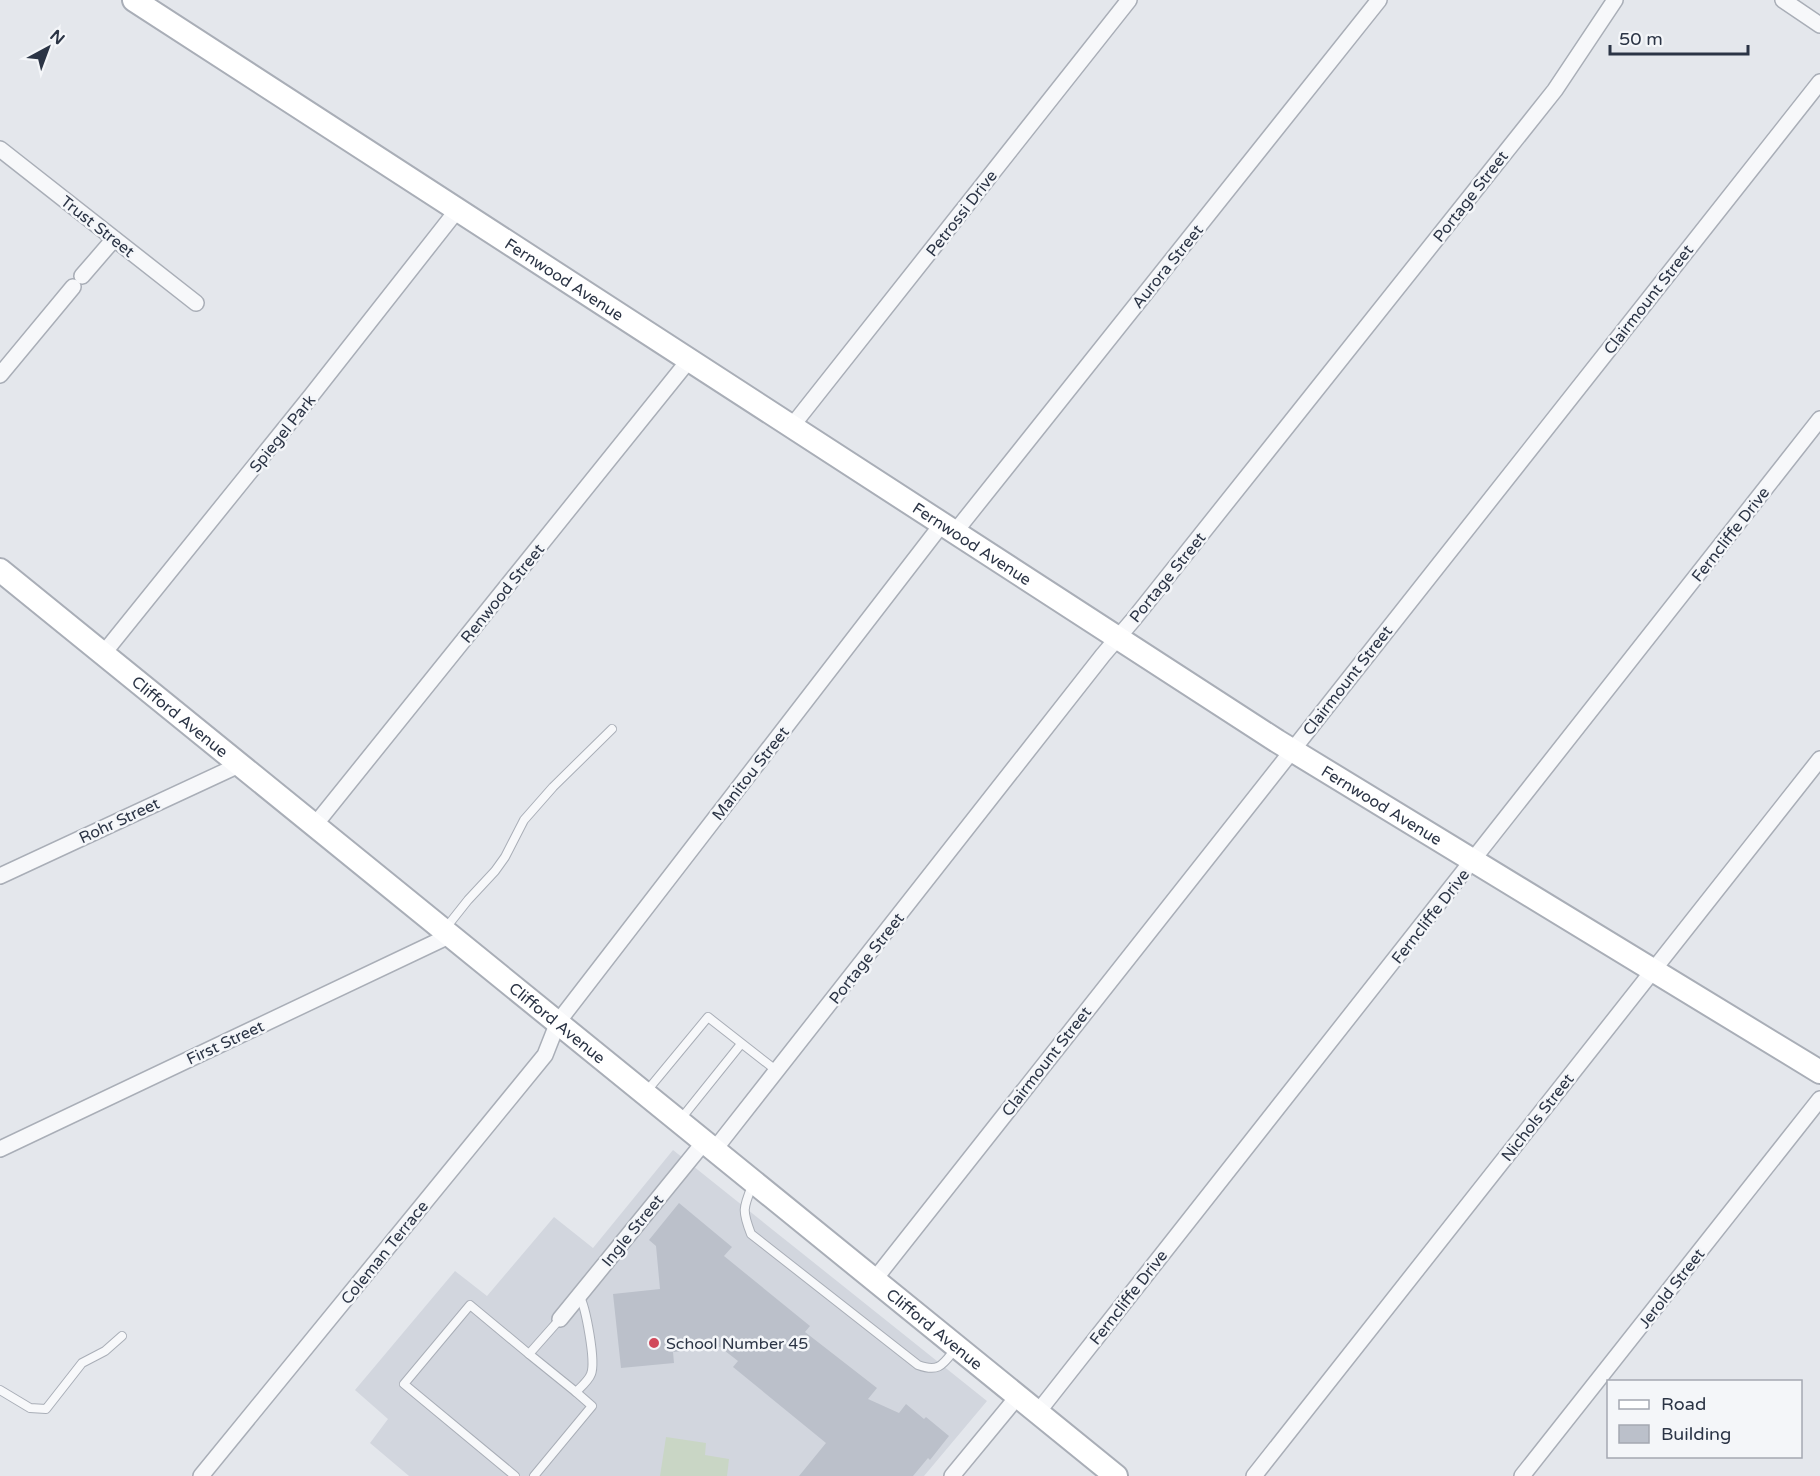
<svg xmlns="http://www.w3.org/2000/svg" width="1820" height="1476" font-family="'Varela Round',sans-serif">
  <rect width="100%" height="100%" fill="#e4e7ec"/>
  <!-- built -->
  <polygon fill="#d2d6de" points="673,1150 987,1401 924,1476 409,1476 370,1443 388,1419 355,1390 455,1271 487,1296 554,1217 593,1248"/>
  <!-- green -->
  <polygon fill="#c9d6c5" points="666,1437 706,1443 705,1455 729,1459 727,1476 660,1476"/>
  <!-- building -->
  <polygon fill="#bbc0ca" points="679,1203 732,1247 724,1256 810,1326 805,1332 877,1388 868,1399 899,1413 906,1404 924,1419 926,1417 949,1436 930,1460 928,1458 913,1476 799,1476 826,1443 733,1367 738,1361 720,1347 673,1352 674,1363 621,1368 613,1294 660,1289 656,1246 649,1240"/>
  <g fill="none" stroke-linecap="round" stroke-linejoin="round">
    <defs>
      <g id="lane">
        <polyline points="445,929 468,900 495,871 505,857 524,820 553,787 612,729"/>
        <polyline points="646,1092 708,1017 777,1071"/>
        <polyline points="680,1120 741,1044"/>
        <path d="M752,1186C743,1208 742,1211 751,1234L918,1365C940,1373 943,1364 956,1348"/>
        <path d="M560,1319L529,1354L576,1392C581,1387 589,1380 591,1374C596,1362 586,1307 579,1295"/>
        <polyline points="0,1390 30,1408 46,1409 82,1363 105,1351 122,1336"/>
        <polyline points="515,1476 404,1384 470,1305 529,1354"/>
        <polyline points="534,1476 592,1406 576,1392"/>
      </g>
      <g id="street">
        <polyline points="1783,0 1820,25"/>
        <polyline points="0,149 196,303"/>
        <polyline points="82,276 114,239"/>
        <polyline points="0,375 73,287"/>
        <polyline points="792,426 1129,0"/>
        <polyline points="955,532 1379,0"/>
        <polyline points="103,654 311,396 458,209"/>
        <polyline points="314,826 689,360"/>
        <polyline points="0,876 239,765"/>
        <polyline points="0,1149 451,935"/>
        <polyline points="715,1149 1103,655 1133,620 1555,90 1615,0"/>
        <polyline points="875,1279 1820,82"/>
        <polyline points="560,1319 705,1141"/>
        <polyline points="1038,1412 1820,419"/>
        <polyline points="201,1476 545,1055 558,1022 942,524"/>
        <polyline points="952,1476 1018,1396"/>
        <polyline points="1254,1476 1820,759"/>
        <polyline points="1522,1476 1820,1099"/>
      </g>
      <g id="secondary">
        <path id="s1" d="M134,0L1277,741L1820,1072"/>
        <path id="s2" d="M0,570L1116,1476"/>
      </g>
    </defs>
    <!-- lane casing -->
    <use href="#lane" stroke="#a9aeb7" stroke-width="10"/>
    <!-- street casing -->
    <use href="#street" stroke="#a9aeb7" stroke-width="18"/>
    <!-- secondary casing -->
    <use href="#secondary" stroke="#a9aeb7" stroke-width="26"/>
    <!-- lane -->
    <use href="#lane" stroke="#f7f8fa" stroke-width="8"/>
    <!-- street -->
    <use href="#street" stroke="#f7f8fa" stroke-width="15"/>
    <!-- secondary -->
    <use href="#secondary" stroke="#fff" stroke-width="22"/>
  </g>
  <!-- markers -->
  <circle fill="#d1495b" stroke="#f4f6f9" stroke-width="2" cx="654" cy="1343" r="6"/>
  <g text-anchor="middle" stroke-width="5" stroke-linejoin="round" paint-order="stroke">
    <!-- street labels -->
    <g font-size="16" fill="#2b3445" stroke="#f4f6f9">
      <text transform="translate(1470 196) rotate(-52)" y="6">Portage Street</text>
      <text transform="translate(961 213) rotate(-52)" y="6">Petrossi Drive</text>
      <text transform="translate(98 226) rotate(38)" y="6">Trust Street</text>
      <text transform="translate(1167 266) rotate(-51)" y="6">Aurora Street</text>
      <text dy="6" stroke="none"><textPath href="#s1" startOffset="513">Fernwood Avenue</textPath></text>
      <text transform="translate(1648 299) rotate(-52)" y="6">Clairmount Street</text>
      <text transform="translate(282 433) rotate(-51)" y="6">Spiegel Park</text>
      <text transform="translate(1730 534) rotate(-52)" y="6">Ferncliffe Drive</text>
      <text dy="6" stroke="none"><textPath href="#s1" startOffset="999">Fernwood Avenue</textPath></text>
      <text transform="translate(1167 577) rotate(-51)" y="6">Portage Street</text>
      <text transform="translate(502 593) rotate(-51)" y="6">Renwood Street</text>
      <text transform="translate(1347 680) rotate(-52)" y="6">Clairmount Street</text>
      <text dy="6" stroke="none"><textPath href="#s2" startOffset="232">Clifford Avenue</textPath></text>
      <text transform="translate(750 773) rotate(-52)" y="6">Manitou Street</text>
      <text dy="6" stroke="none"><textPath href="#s1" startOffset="1485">Fernwood Avenue</textPath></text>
      <text transform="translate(119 820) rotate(-25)" y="6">Rohr Street</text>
      <text transform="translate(1430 916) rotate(-52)" y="6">Ferncliffe Drive</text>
      <text transform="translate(866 958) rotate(-52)" y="6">Portage Street</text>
      <text dy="6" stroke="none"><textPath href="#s2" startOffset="718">Clifford Avenue</textPath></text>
      <text transform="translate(225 1042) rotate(-25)" y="6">First Street</text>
      <text transform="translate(1046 1061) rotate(-52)" y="6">Clairmount Street</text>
      <text transform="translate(1537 1117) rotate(-52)" y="6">Nichols Street</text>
      <text transform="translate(632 1230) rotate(-51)" y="6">Ingle Street</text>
      <text transform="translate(384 1252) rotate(-51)" y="6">Coleman Terrace</text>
      <text transform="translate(1671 1288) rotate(-52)" y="6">Jerold Street</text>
      <text transform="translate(1128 1297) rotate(-52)" y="6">Ferncliffe Drive</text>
      <text dy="6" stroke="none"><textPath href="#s2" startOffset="1204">Clifford Avenue</textPath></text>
    </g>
    <!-- poi labels -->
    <g font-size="16" fill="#2b3445" stroke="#f4f6f9" text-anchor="start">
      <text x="666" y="1349">School Number 45</text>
    </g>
  </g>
  <!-- legend -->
  <rect x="1607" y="1380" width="195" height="78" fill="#f4f6f9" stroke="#a4a8b1" stroke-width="1.5"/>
  <rect x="1619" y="1400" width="30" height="9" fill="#ffffff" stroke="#a4a8b1" stroke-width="1.5"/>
  <text x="1661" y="1410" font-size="18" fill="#2b3445">Road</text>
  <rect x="1619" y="1425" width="30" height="18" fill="#bbc0ca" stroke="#a4a8b1" stroke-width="1.5"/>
  <text x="1661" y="1440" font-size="18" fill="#2b3445">Building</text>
  <!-- north arrow -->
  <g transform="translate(48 48) rotate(41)" stroke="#f4f6f9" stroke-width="4.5" paint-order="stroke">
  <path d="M0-4.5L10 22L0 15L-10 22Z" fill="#2b3445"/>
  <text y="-9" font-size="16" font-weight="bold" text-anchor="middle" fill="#2b3445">N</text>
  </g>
  <!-- scale -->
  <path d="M1610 45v9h138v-9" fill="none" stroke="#2b3445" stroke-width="3"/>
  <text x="1619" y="45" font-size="18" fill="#2b3445" stroke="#f4f6f9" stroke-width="4.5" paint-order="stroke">50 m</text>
</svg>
